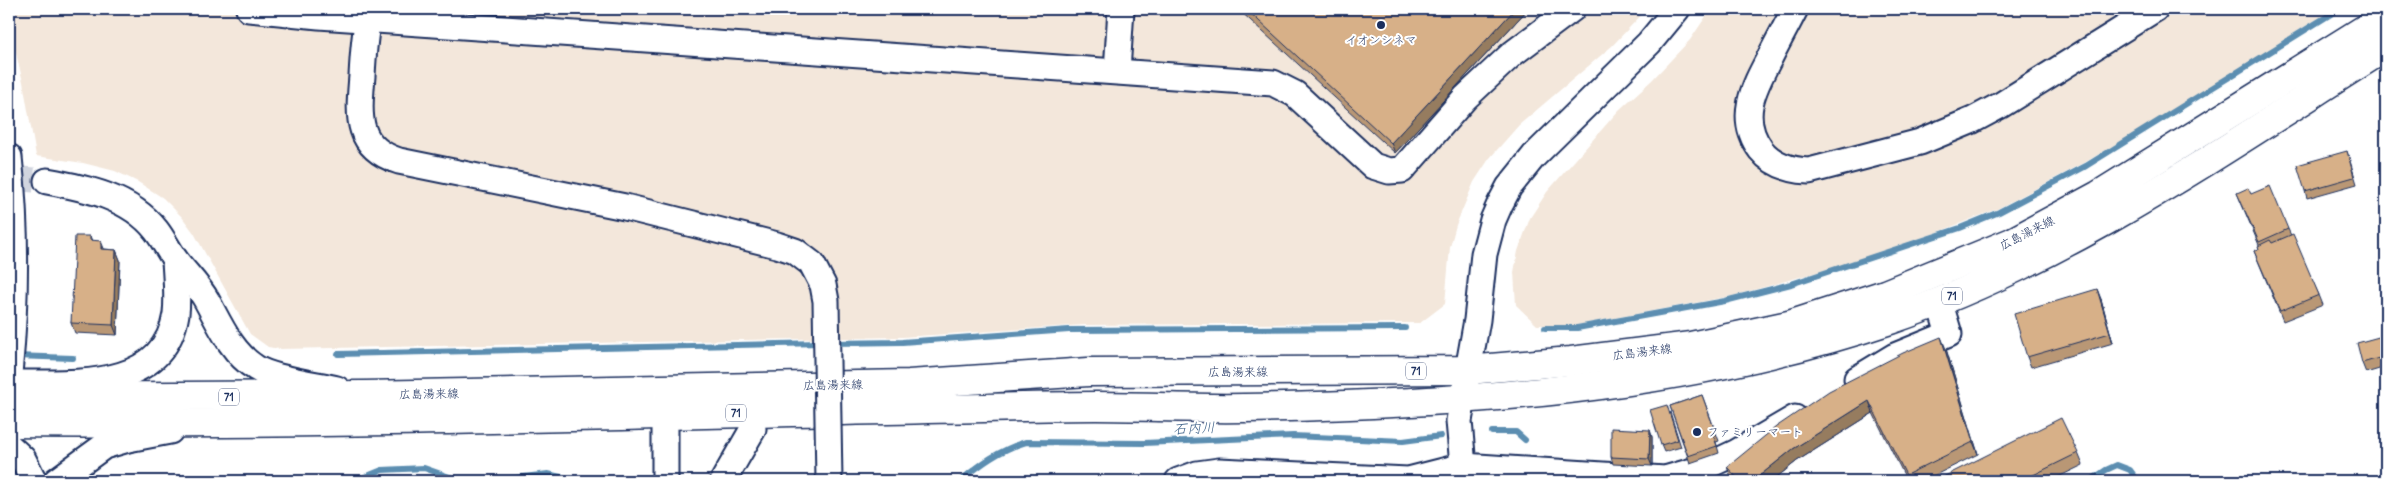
<svg xmlns="http://www.w3.org/2000/svg" width="2395" height="490" font-family="Delius,'Klee One',sans-serif">
  <rect width="100%" height="100%" fill="#fff"/>
  <filter id="ink" filterUnits="userSpaceOnUse"><feTurbulence type="fractalNoise" baseFrequency=".02" numOctaves="2"/><feDisplacementMap in="SourceGraphic" scale="10" xChannelSelector="R" yChannelSelector="G"/><feConvolveMatrix kernelMatrix="1 2 1 2 8 2 1 2 1" color-interpolation-filters="sRGB"/></filter>
  <g filter="url(#ink)">
    <!-- built -->
    <g fill="#f3e7db">
      <polygon points="9,9 1647,9 1612,46 1519,125 1489,159 1474,182 1456,225 1450,247 1445,304 1420,323 1084,325 903,337 279,349 268,347 250,334 194,233 182,217 163,198 138,182 115,171 83,163 36,156 23,82 9,25"/>
      <polygon points="1711,9 2333,9 2169,113 2084,163 1997,209 1933,234 1825,270 1732,296 1577,325 1537,325 1516,305 1514,272 1518,251 1530,218 1547,192 1619,110 1652,80 1690,40"/>
    </g>
    <g fill="none" stroke-linecap="round" stroke-linejoin="round">
      <!-- stream -->
      <g stroke="#5b8eb1" stroke-width="6">
        <polyline points="1545,328 1577,328 1725,301 1791,284 1960,228 1999,212 2086,166 2339,9"/>
        <polyline points="831,343 902,342 1069,330 1405,328"/>
        <polyline points="338,354 821,343"/>
        <polyline points="15,356 73,358"/>
        <polyline points="1492,432 1516,432 1525,440"/>
        <polyline points="355,481 382,470 424,468 461,481"/>
        <polyline points="493,481 548,474 577,481"/>
        <path d="M960,481C981,464 999,450 1026,442L1144,443L1293,436L1403,441L1441,436"/>
        <polyline points="2090,481 2106,470 2117,465 2130,470 2138,481"/>
      </g>
      <!-- minor-tunnel -->
      <polyline stroke="#d1d5df" stroke-width="25" stroke-dasharray="25 12" stroke-linecap="butt" points="9,178 47,181"/>
      <defs>
        <g id="minor">
          <polyline points="249,9 319,16 1273,83 1295,94 1373,166 1389,171 1402,170 1465,98 1512,54 1572,9"/>
          <path d="M1795,9C1787,25 1778,41 1770,57C1754,87 1737,118 1761,150C1773,165 1790,170 1809,171L1920,142L1973,120L2001,105L2155,9"/>
          <path d="M368,19C364,38 363,57 362,76C359,114 354,147 399,161L625,207L777,245L795,251L812,264"/>
          <polyline points="1117,71 1121,9"/>
          <path d="M9,157C17,230 16,302 9,374"/>
          <path d="M47,181C86,188 130,197 156,230C164,240 169,252 177,262C187,275 199,286 207,301C220,325 232,353 256,368C273,379 316,384 337,389"/>
          <polyline points="1857,379 1895,356 1949,334 1939,301"/>
          <path d="M9,383C68,382 163,394 176,314C178,296 176,278 175,260"/>
          <polyline points="9,446 23,459 34,481"/>
          <polyline points="1463,466 1459,421 1477,320 1484,254 1493,220 1500,204 1509,187 1534,156 1649,43 1677,9"/>
          <polyline points="56,481 104,446 128,439 170,431"/>
          <polyline points="665,481 665,430"/>
          <polyline points="723,481 753,429"/>
          <polyline points="1178,481 1197,474 1219,471 1408,480 1463,466 1665,479 1703,468 1737,452 1795,418"/>
        </g>
        <g id="major">
          <polyline points="9,397 364,395 909,384 1088,372 1468,370 1571,361 1691,346 1789,325 1885,294 2012,242 2099,195 2386,16"/>
          <path d="M9,423C334,426 659,414 984,408C1021,407 1058,406 1096,406C1145,406 1194,409 1244,408C1461,404 1682,390 1890,320C2069,259 2227,147 2386,47"/>
        </g>
      </defs>
      <!-- minor casing -->
      <use href="#minor" stroke="#1b2f5e" stroke-width="29"/>
      <!-- major casing -->
      <use href="#major" stroke="#1b2f5e" stroke-width="31"/>
      <!-- minor -->
      <use href="#minor" stroke="#fff" stroke-width="25"/>
      <!-- major -->
      <use href="#major" stroke="#fff" stroke-width="28"/>
      <defs>
        <polyline id="minor-bridge" points="812,264 823,285 826,301 829,481"/>
      </defs>
      <!-- minor-bridge casing -->
      <use href="#minor-bridge" stroke="#1b2f5e" stroke-width="29" stroke-linecap="butt"/>
      <!-- minor-bridge -->
      <use href="#minor-bridge" stroke="#fff" stroke-width="25"/>
    </g>
    <!-- wall -->
    <g fill="#b99775" stroke="#1b2f5e">
      <polygon points="1238,9 1528,9 1395,153"/>
      <polygon points="2347,151 2357,184 2307,198 2305,191"/>
      <polygon points="2237,193 2251,194 2288,229 2319,295 2323,305 2283,321 2254,251 2259,249 2259,245"/>
      <polygon points="90,236 92,241 104,249 116,250 120,260 117,335 75,333 71,323"/>
      <polygon points="2101,299 2113,343 2031,367 2027,357"/>
      <polygon points="2386,335 2386,367 2366,373 2362,363"/>
      <polygon points="1946,349 1978,454 1923,481 1907,481 1873,413 1797,461 1772,481 1734,481 1732,479 1727,467"/>
      <polygon points="1702,395 1719,441 1716,442 1719,453 1690,463 1670,406"/>
      <polygon points="1670,412 1681,447 1664,452 1661,445"/>
      <polygon points="1650,430 1652,437 1652,466 1613,464 1611,457"/>
      <polygon points="2078,453 2083,465 2050,481 1935,481"/>
    </g>
    <!-- shaded-wall -->
    <g fill="#967b5f" stroke="#1b2f5e">
      <polygon points="1515,9 1528,9 1395,153 1391,143"/>
      <polygon points="101,241 105,251 101,249"/>
      <polygon points="116,250 120,260 117,335 113,325"/>
      <polygon points="2097,289 2101,299 2113,343 2110,333"/>
      <polygon points="1941,337 1946,349 1978,454 1973,442"/>
      <polygon points="1869,401 1873,413 1797,461 1772,481 1753,481 1793,449"/>
      <polygon points="1650,430 1652,437 1652,466 1649,459"/>
    </g>
    <!-- building -->
    <g fill="#d7b088" stroke="#1b2f5e">
      <polygon points="1246,9 1515,9 1391,143"/>
      <polygon points="2347,151 2354,177 2305,191 2297,165"/>
      <polygon points="2270,186 2288,229 2259,242 2237,193 2248,188 2251,194"/>
      <polygon points="2293,234 2319,295 2280,311 2254,251 2259,249 2258,246 2270,240 2272,243"/>
      <polygon points="75,236 90,236 90,240 101,241 101,249 116,250 113,325 71,323"/>
      <polygon points="2097,289 2110,333 2027,357 2014,314"/>
      <polygon points="2386,335 2386,356 2362,363 2357,343"/>
      <polygon points="1941,337 1973,442 1906,475 1869,401 1793,449 1753,481 1740,481 1727,467 1776,427 1829,391 1903,353"/>
      <polygon points="1702,395 1716,434 1713,435 1717,446 1688,456 1670,406"/>
      <polygon points="1667,405 1678,440 1661,445 1650,410"/>
      <polygon points="2061,418 2078,453 2021,481 1935,481"/>
      <polygon points="1611,428 1650,430 1649,459 1611,457"/>
      <polygon points="1195,475 1321,476 1321,481 1195,481"/>
      <polygon points="549,477 553,481 545,481"/>
    </g>
  </g>
  <!-- markers -->
  <g fill="#1b2f5e" stroke="#fff" stroke-width="2">
    <circle cx="1381" cy="25" r="5"/>
    <circle cx="1697" cy="432" r="5"/>
  </g>
  <g text-anchor="middle" stroke-width="4" stroke-linejoin="round" paint-order="stroke">
    <!-- shield labels -->
    <g fill="#fff" stroke="#5f6d8e" stroke-width="1">
      <rect x="1942" y="287.5" width="20" height="17" rx="4"/>
      <rect x="1406" y="362.5" width="20" height="17" rx="4"/>
      <rect x="219" y="388.5" width="20" height="17" rx="4"/>
      <rect x="726" y="404.5" width="20" height="17" rx="4"/>
    </g>
    <g font-size="11" font-weight="bold" fill="#1b2f5e">
      <text x="1952" y="300">71</text>
      <text x="1416" y="375">71</text>
      <text x="229" y="401">71</text>
      <text x="736" y="417">71</text>
    </g>
    <!-- poi labels -->
    <g font-size="12" fill="#1b2f5e" stroke="#fff">
      <text x="1381" y="44">イオンシネマ</text>
      <text x="1707" y="436" text-anchor="start">ファミリーマート</text>
    </g>
    <!-- street labels -->
    <g font-size="12" fill="#1b2f5e" stroke="#fff">
      <text transform="translate(2027 233) rotate(-27)" y="4">広島湯来線</text>
      <text transform="translate(1642 352) rotate(-7)" y="4">広島湯来線</text>
      <text x="1238" y="376">広島湯来線</text>
      <text transform="translate(833 385) rotate(-1)" y="4">広島湯来線</text>
      <text transform="translate(429 394) rotate(-1)" y="4">広島湯来線</text>
    </g>
    <!-- water labels -->
    <g font-size="14" font-style="italic" fill="#3b5f87" stroke="#fff">
      <text transform="translate(1194 428) rotate(-3)" y="5">石内川</text>
    </g>
  </g>
  <!-- margin -->
  <rect width="2395" height="490" fill="none" stroke="#fff" stroke-width="30"/>
  <rect x="15" y="15" width="2365" height="460" fill="none" stroke="#1b2f5e" stroke-width="2" filter="url(#ink)"/>
</svg>
